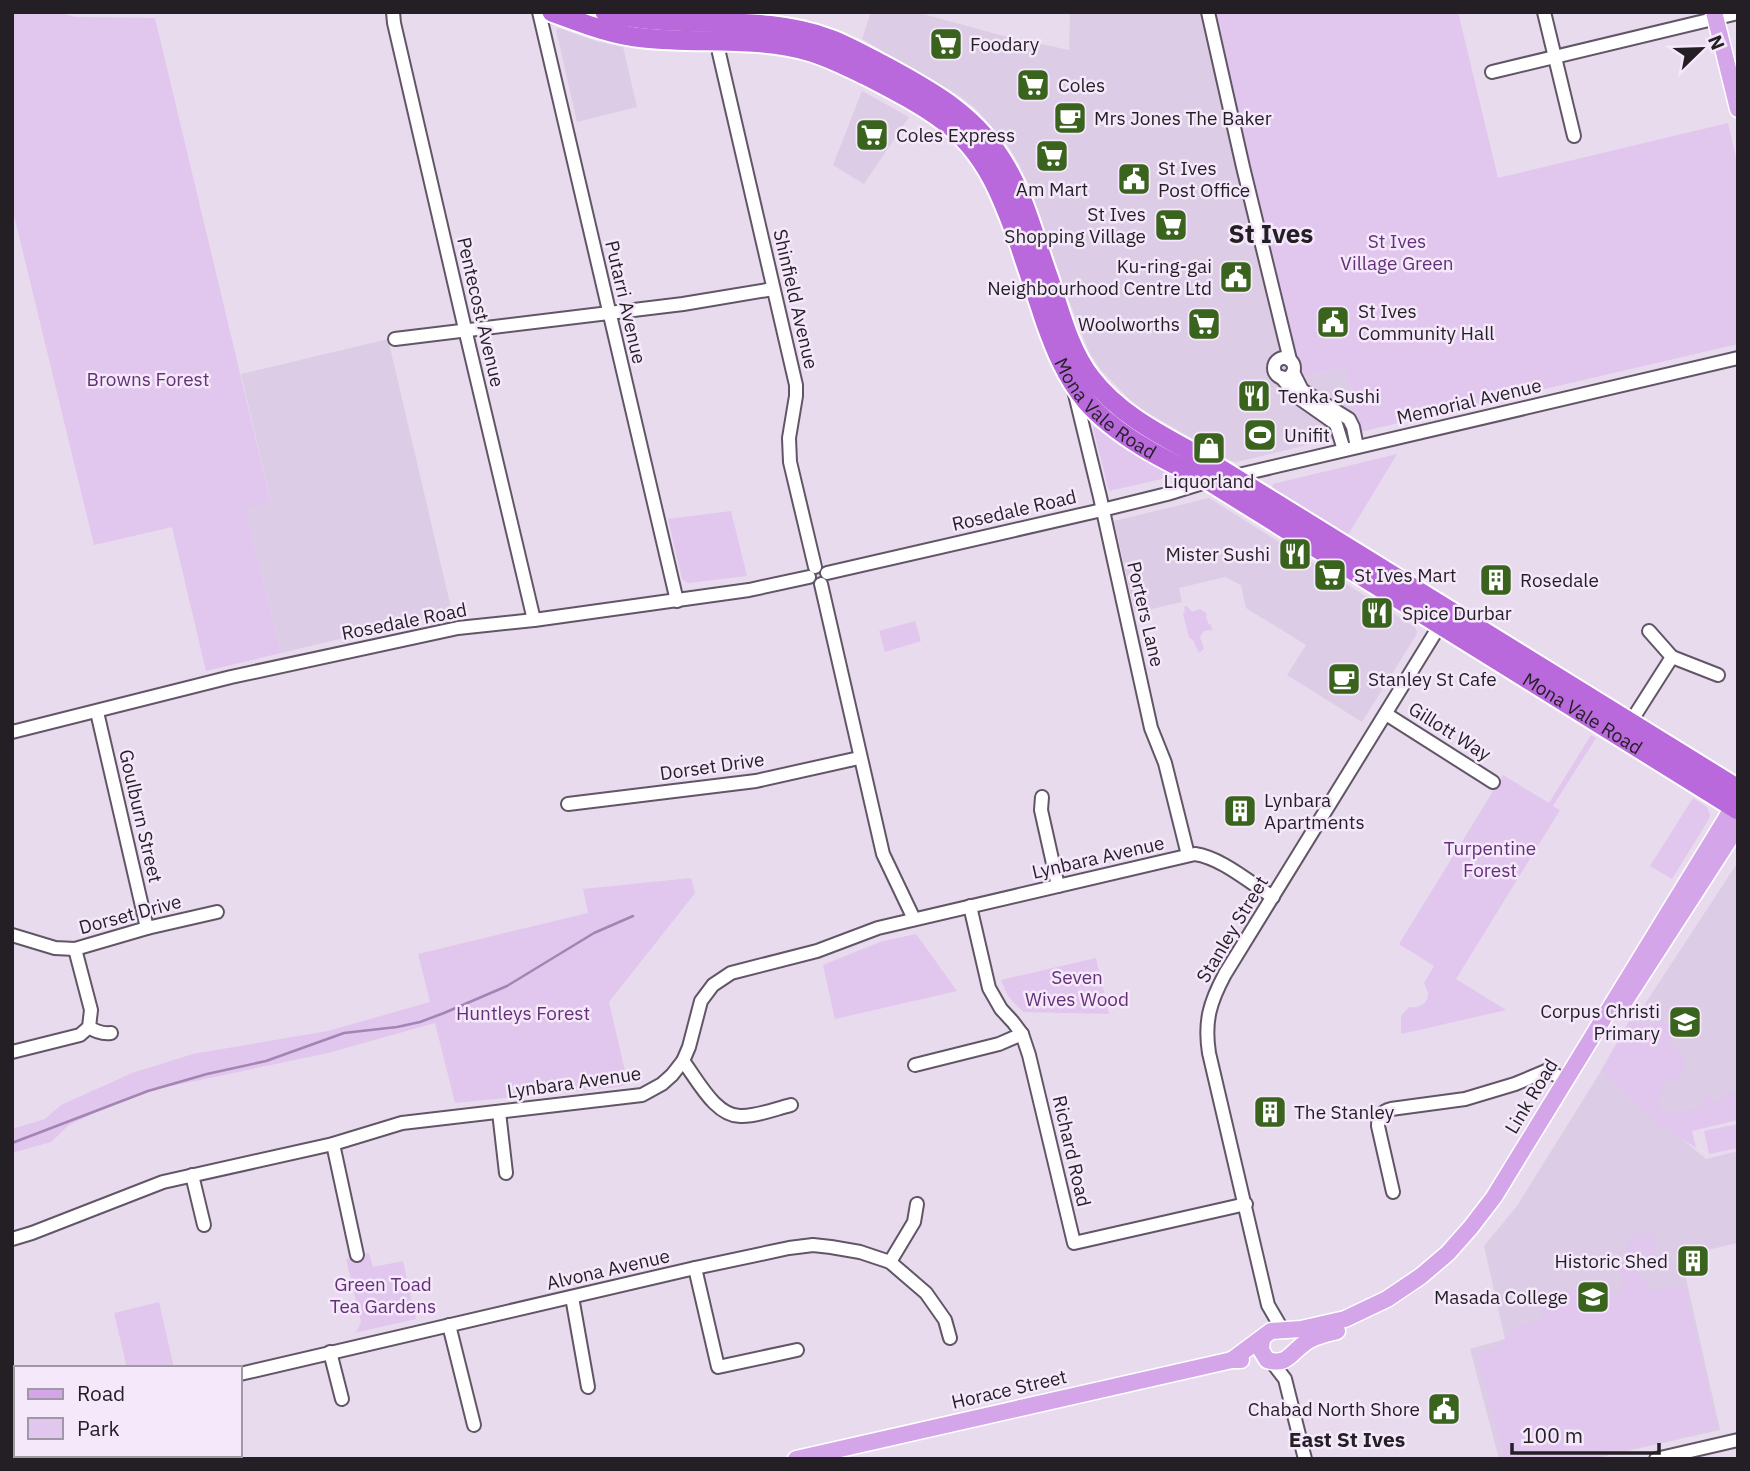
<svg xmlns="http://www.w3.org/2000/svg" width="1750" height="1471" font-family="'IBM Plex Sans',sans-serif">
  <rect width="100%" height="100%" fill="#e8dbee"/>
  <!-- built -->
  <g fill="#ddcce5">
    <polygon points="871,12 916,12 1000,35 1069,50 1070,12 1214,12 1299,378 1345,367 1360,432 1237,462 1231,461 1136,406 1101,370 1089,352 1066,293 1028,183 1019,164 1007,144 976,109 958,95 862,39"/>
    <polygon points="559,28 595,41 623,47 637,107 577,122 556,30"/>
    <polygon points="862,91 909,117 864,184 833,165"/>
    <polygon points="388,339 452,612 281,653 246,509 271,502 241,374"/>
    <polygon points="1209,498 1415,627 1417,632 1415,637 1362,722 1287,675 1306,645 1246,608 1241,585 1225,577 1179,588 1182,602 1135,613 1114,521"/>
    <polygon points="1738,862 1738,1106 1663,1123 1706,1159 1738,1151 1738,1243 1681,1256 1720,1430 1592,1459 1499,1459 1470,1349 1505,1339 1484,1246 1517,1206 1601,1071"/>
  </g>
  <!-- green -->
  <g fill="#e1c6ee">
    <polygon points="12,12 58,12 75,17 155,18 271,503 246,509 281,653 206,671 172,527 94,545 12,207"/>
    <polygon points="1214,12 1458,12 1498,178 1728,123 1738,167 1738,344 1360,432 1345,367 1298,378"/>
    <polygon points="1095,427 1129,451 1170,474 1170,477 1109,491 1093,428"/>
    <polygon points="1397,454 1348,535 1272,488 1273,484"/>
    <polygon points="731,511 747,576 688,583 682,579 668,519"/>
    <polygon points="1187,606 1192,612 1200,609 1207,614 1206,617 1209,625 1211,624 1212,630 1204,631 1200,637 1204,649 1199,653 1193,640 1189,637 1183,614 1185,612 1184,607"/>
    <polygon points="915,621 921,641 885,652 879,631"/>
    <path d="M1591,735L1596,738L1553,806L1560,810L1456,979L1506,1010L1401,1034V1016L1409,1007C1417,1009 1429,1004 1428,993C1428,992 1425,984 1424,983L1434,966L1399,944L1503,775L1549,803Z"/>
    <polygon points="1693,798 1707,807 1710,815 1709,819 1672,879 1650,866"/>
    <polygon points="691,878 695,893 609,1002 628,1084 618,1087 455,1103 435,1023 328,1053 138,1093 69,1125 51,1142 12,1153 12,1129 45,1119 61,1105 132,1073 193,1054 328,1031 430,1002 418,954 588,913 583,889"/>
    <polygon points="916,934 957,991 835,1019 823,965 880,942"/>
    <polygon points="1096,958 1109,1014 1023,1012 1008,996 1001,980"/>
    <polygon points="1662,1020 1670,1025 1673,1051 1682,1053 1686,1065 1677,1079 1665,1082 1659,1099 1656,1102 1666,1115 1704,1106 1703,1097 1711,1096 1712,1102 1725,1098 1726,1091 1730,1091 1733,1094 1738,1090 1738,1120 1692,1131 1696,1148 1654,1121 1601,1071 1629,1021 1653,1025"/>
    <polygon points="1738,1124 1738,1148 1709,1154 1704,1131"/>
    <path d="M1643,1232L1653,1235L1657,1256C1633,1280 1612,1239 1643,1232Z"/>
    <polygon points="369,1253 373,1267 403,1261 416,1319 354,1333 357,1331 361,1322 346,1259"/>
    <path d="M1628,1262L1653,1292L1684,1284L1717,1427L1586,1459H1505L1476,1353C1496,1347 1504,1344 1515,1325L1524,1326L1542,1319L1539,1301L1545,1298L1546,1294L1568,1288L1570,1290L1574,1289L1575,1285L1588,1284L1597,1289L1599,1294L1613,1292V1295L1618,1294V1291L1624,1288L1619,1269L1622,1268L1621,1266Z"/>
    <polygon points="159,1302 174,1368 127,1368 114,1313"/>
  </g>
  <g fill="none" stroke-linecap="round" stroke-linejoin="round">
    <!-- stream -->
    <polyline stroke="#a384b2" stroke-width="2.5" points="12,1143 148,1091 207,1074 266,1061 344,1033 397,1027 420,1022 444,1013 507,986 594,933 633,916"/>
    <defs>
      <g id="minor">
        <polyline points="393,12 394,23 465,329 534,620"/>
        <polyline points="539,12 677,601"/>
        <polyline points="731,12 719,53 796,385 796,396 789,438 790,462 815,567"/>
        <polyline points="1208,12 1243,167 1290,360"/>
        <polyline points="1544,12 1574,136"/>
        <polyline points="1492,72 1738,13"/>
        <polyline points="395,339 683,304 773,289"/>
        <circle cx="1284" cy="368" r="10"/>
        <polyline points="1293,372 1302,390 1349,419 1353,427 1357,447"/>
        <polyline points="1281,377 1299,398 1336,424 1344,450"/>
        <polyline points="1074,390 1100,497 1151,728 1165,763 1188,855"/>
        <polyline points="1230,477 1738,358"/>
        <polyline points="827,573 1102,510 1167,494 1209,481"/>
        <polyline points="821,584 883,854 914,919"/>
        <polyline points="1672,657 1718,675"/>
        <polyline points="97,712 147,928"/>
        <polyline points="1386,714 1493,782"/>
        <polyline points="1630,723 1672,657 1649,631"/>
        <polyline points="12,732 231,677 458,628 534,620 749,590 809,577"/>
        <polyline points="1042,797 1041,810 1058,886"/>
        <polyline points="568,804 756,781 859,758"/>
        <polyline points="970,906 989,988 1001,1009 1013,1022 1022,1034 1029,1055 1074,1243 1246,1204"/>
        <polyline points="12,935 55,948 75,949 147,928 217,912"/>
        <path d="M89,1027C96,1032 102,1034 111,1033"/>
        <polyline points="12,1052 80,1035 89,1027 91,1010 75,949"/>
        <path d="M683,1061C697,1079 716,1118 742,1116C758,1116 775,1109 791,1105"/>
        <polyline points="915,1065 999,1044 1022,1034"/>
        <polyline points="499,1112 506,1173"/>
        <polyline points="333,1144 357,1255"/>
        <polyline points="192,1175 204,1225"/>
        <path d="M1393,1192L1378,1126C1378,1117 1382,1111 1391,1109L1465,1099L1515,1084L1546,1071L1565,1079"/>
        <path d="M12,1239L32,1233L163,1182L333,1144L402,1123L642,1095L662,1084L672,1075L683,1061L689,1047L701,1001L713,985L731,973L817,951L878,928L1195,854C1222,858 1250,883 1273,897"/>
        <polyline points="890,1262 914,1222 917,1204"/>
        <polyline points="695,1268 718,1367 797,1350"/>
        <polyline points="572,1297 588,1387"/>
        <polyline points="449,1325 474,1425"/>
        <path d="M1282,1329L1268,1305L1209,1053C1204,1021 1210,1002 1225,974L1443,620"/>
        <polyline points="330,1352 342,1399"/>
        <polyline points="1271,1361 1285,1379 1305,1459"/>
        <polyline points="240,1374 695,1268 789,1248 813,1245 831,1247 860,1252 890,1262 926,1293 945,1320 950,1338"/>
        <polyline points="12,1427 16,1426"/>
        <polyline points="61,1455 62,1459"/>
        <polyline points="1656,1459 1738,1440"/>
      </g>
      <g id="major">
        <polyline points="1714,12 1738,109"/>
        <polyline points="1625,1001 1738,826"/>
        <path d="M1262,1339L1261,1350L1267,1360C1288,1366 1290,1353 1305,1343C1314,1336 1326,1334 1337,1331"/>
        <polyline points="1232,1360 1271,1331 1301,1329 1345,1319 1387,1299 1421,1276 1448,1253 1471,1227 1494,1197 1738,799"/>
        <polyline points="796,1459 1232,1360 1241,1360"/>
      </g>
      <g id="highway">
        <path id="s1" d="M552,12C582,23 612,35 644,38C698,44 755,36 808,51C830,57 850,68 871,78C896,91 921,104 944,121C986,152 1003,198 1020,246C1028,271 1037,296 1045,321C1055,349 1066,377 1086,401C1116,436 1168,462 1209,481L1738,810"/>
        <path d="M605,12C678,31 760,12 830,39C849,46 868,57 887,67C935,93 978,117 1006,167C1026,201 1035,240 1048,276C1060,310 1068,348 1091,378C1120,416 1165,437 1206,460L1738,789"/>
      </g>
    </defs>
    <!-- minor casing -->
    <use href="#minor" stroke="#615666" stroke-width="16"/>
    <!-- major casing -->
    <use href="#major" stroke="#fff" stroke-width="19"/>
    <!-- highway casing -->
    <use href="#highway" stroke="#fff" stroke-width="23"/>
    <!-- minor -->
    <use href="#minor" stroke="#fff" stroke-width="12"/>
    <!-- major -->
    <use href="#major" stroke="#d5a5e9" stroke-width="16"/>
    <!-- highway -->
    <use href="#highway" stroke="#b969db" stroke-width="19"/>
  </g>
  <!-- icons -->
  <defs>
    <symbol id="supermarket-square" viewBox="-11 -11 22 22"><rect x="-9" y="-9" width="18" height="18" rx="4" fill="#3a631e" stroke="#f5e8fb"/><path d="M-6-5.5h2.5l.6 2H6L4.5 2H-2.5L-4.4-4H-6ZM-1.5 3.2a1.3 1.3 0 1 0 .1 0ZM3 3.2a1.3 1.3 0 1 0 .1 0Z" fill="#fff"/></symbol>
    <symbol id="cafe-square" viewBox="-11 -11 22 22"><rect x="-9" y="-9" width="18" height="18" rx="4" fill="#3a631e" stroke="#f5e8fb"/><path d="M-5.5-4.5H6V0H3Q3 3.5 0 3.5H-2.5Q-5.5 3.5-5.5 0ZM3-3.2v2h1.7v-2ZM-6 4.5H4V6H-6Z" fill="#fff"/></symbol>
    <symbol id="civic-square" viewBox="-11 -11 22 22"><rect x="-9" y="-9" width="18" height="18" rx="4" fill="#3a631e" stroke="#f5e8fb"/><path d="M-.6-6.5H3V-4.5H.6V-3L4-1V1h2V6H-6V1h2V-1L-.6-3ZM-1.2 2.5V6h2.4V2.5Z" fill="#fff"/></symbol>
    <symbol id="restaurant-square" viewBox="-11 -11 22 22"><rect x="-9" y="-9" width="18" height="18" rx="4" fill="#3a631e" stroke="#f5e8fb"/><path d="M-5-6h1v4h1v-4h1v4h1v-4h1v5L-1.5 .5V6h-2V.5L-5-1ZM5-6V6H3V1.5H1.5Q1.5-4 5-6Z" fill="#fff"/></symbol>
    <symbol id="stadium-square" viewBox="-11 -11 22 22"><rect x="-9" y="-9" width="18" height="18" rx="4" fill="#3a631e" stroke="#f5e8fb"/><path d="M0-5a6.5 5 0 1 0 0 10a6.5 5 0 1 0 0-10ZM-3.5-1.8h7v3.6h-7Z" fill="#fff"/></symbol>
    <symbol id="shop-square" viewBox="-11 -11 22 22"><rect x="-9" y="-9" width="18" height="18" rx="4" fill="#3a631e" stroke="#f5e8fb"/><path d="M-5-2.5h2.3a2.7 3.5 0 0 1 5.4 0H5L5.5 6h-11ZM-1.5-2.5h3a1.5 2.3 0 0 0-3 0Z" fill="#fff"/></symbol>
    <symbol id="building-square" viewBox="-11 -11 22 22"><rect x="-9" y="-9" width="18" height="18" rx="4" fill="#3a631e" stroke="#f5e8fb"/><path d="M-4-6H4V6H1V3H-1V6H-4ZM-2.5-4.3h1.7v1.8h-1.7ZM.8-4.3h1.7v1.8H.8ZM-2.5-1h1.7V.8h-1.7ZM.8-1h1.7V.8H.8Z" fill="#fff"/></symbol>
    <symbol id="school-square" viewBox="-11 -11 22 22"><rect x="-9" y="-9" width="18" height="18" rx="4" fill="#3a631e" stroke="#f5e8fb"/><path d="M0-5L7-2L0 1L-7-2ZM-4 1L0 2.5L4 1V4Q0 6-4 4Z" fill="#fff"/></symbol>
  </defs>
  <g fill-rule="evenodd">
    <use href="#supermarket-square" x="927" y="25" width="38" height="38"/>
    <use href="#supermarket-square" x="1014" y="66" width="38" height="38"/>
    <use href="#cafe-square" x="1051" y="99" width="38" height="38"/>
    <use href="#supermarket-square" x="853" y="116" width="38" height="38"/>
    <use href="#supermarket-square" x="1033" y="137" width="38" height="38"/>
    <use href="#civic-square" x="1115" y="160" width="38" height="38"/>
    <use href="#supermarket-square" x="1152" y="206" width="38" height="38"/>
    <use href="#civic-square" x="1217" y="258" width="38" height="38"/>
    <use href="#civic-square" x="1314" y="303" width="38" height="38"/>
    <use href="#supermarket-square" x="1185" y="305" width="38" height="38"/>
    <use href="#restaurant-square" x="1235" y="377" width="38" height="38"/>
    <use href="#stadium-square" x="1241" y="416" width="38" height="38"/>
    <use href="#shop-square" x="1190" y="429" width="38" height="38"/>
    <use href="#restaurant-square" x="1276" y="535" width="38" height="38"/>
    <use href="#supermarket-square" x="1311" y="556" width="38" height="38"/>
    <use href="#building-square" x="1477" y="561" width="38" height="38"/>
    <use href="#restaurant-square" x="1358" y="594" width="38" height="38"/>
    <use href="#cafe-square" x="1325" y="660" width="38" height="38"/>
    <use href="#building-square" x="1221" y="792" width="38" height="38"/>
    <use href="#school-square" x="1666" y="1003" width="38" height="38"/>
    <use href="#building-square" x="1251" y="1093" width="38" height="38"/>
    <use href="#building-square" x="1674" y="1242" width="38" height="38"/>
    <use href="#school-square" x="1574" y="1278" width="38" height="38"/>
    <use href="#civic-square" x="1425" y="1390" width="38" height="38"/>
  </g>
  <g text-anchor="middle" stroke-width="5" stroke-linejoin="round" paint-order="stroke">
    <!-- poi labels -->
    <g font-size="19" fill="#231f25" stroke="#f5e8fb" text-anchor="start">
      <text x="970" y="51">Foodary</text>
      <text x="1058" y="92">Coles</text>
      <text x="1094" y="125">Mrs Jones The Baker</text>
      <text x="896" y="142">Coles Express</text>
      <text x="1158" y="175">St Ives<tspan x="1158" dy="22">Post Office</tspan></text>
      <text x="1052" y="196" text-anchor="middle">Am Mart</text>
      <text x="1146" y="221" text-anchor="end">St Ives<tspan x="1146" dy="22">Shopping Village</tspan></text>
      <text x="1212" y="273" text-anchor="end">Ku-ring-gai<tspan x="1212" dy="22">Neighbourhood Centre Ltd</tspan></text>
      <text x="1358" y="318">St Ives<tspan x="1358" dy="22">Community Hall</tspan></text>
      <text x="1180" y="331" text-anchor="end">Woolworths</text>
      <text x="1278" y="403">Tenka Sushi</text>
      <text x="1284" y="442">Unifit</text>
      <text x="1209" y="488" text-anchor="middle">Liquorland</text>
      <text x="1270" y="561" text-anchor="end">Mister Sushi</text>
      <text x="1354" y="582">St Ives Mart</text>
      <text x="1520" y="587">Rosedale</text>
      <text x="1402" y="620">Spice Durbar</text>
      <text x="1368" y="686">Stanley St Cafe</text>
      <text x="1264" y="807">Lynbara<tspan x="1264" dy="22">Apartments</tspan></text>
      <text x="1660" y="1018" text-anchor="end">Corpus Christi<tspan x="1660" dy="22">Primary</tspan></text>
      <text x="1294" y="1119">The Stanley</text>
      <text x="1668" y="1268" text-anchor="end">Historic Shed</text>
      <text x="1568" y="1304" text-anchor="end">Masada College</text>
      <text x="1420" y="1416" text-anchor="end">Chabad North Shore</text>
    </g>
    <!-- park labels -->
    <g font-size="19" fill="#643179" stroke="#f5e8fb">
      <text x="1397" y="248">St Ives<tspan x="1397" dy="22">Village Green</tspan></text>
      <text x="148" y="386">Browns Forest</text>
      <text x="1490" y="855">Turpentine<tspan x="1490" dy="22">Forest</tspan></text>
      <text x="1077" y="984">Seven<tspan x="1077" dy="22">Wives Wood</tspan></text>
      <text x="523" y="1020">Huntleys Forest</text>
      <text x="383" y="1291">Green Toad<tspan x="383" dy="22">Tea Gardens</tspan></text>
    </g>
    <!-- street labels -->
    <g font-size="19" fill="#231f25" stroke="#f5e8fb">
      <text transform="translate(796 299) rotate(77)" y="7">Shinfield Avenue</text>
      <text transform="translate(626 302) rotate(77)" y="7">Putarri Avenue</text>
      <text transform="translate(481 312) rotate(77)" y="7">Pentecost Avenue</text>
      <text transform="translate(1469 401) rotate(-13)" y="7">Memorial Avenue</text>
      <text dy="7" stroke="none"><textPath href="#s1" startOffset="751">Mona Vale Road</textPath></text>
      <text transform="translate(1014 510) rotate(-13)" y="7">Rosedale Road</text>
      <text transform="translate(1146 614) rotate(77)" y="7">Porters Lane</text>
      <text transform="translate(404 621) rotate(-11)" y="7">Rosedale Road</text>
      <text dy="7" stroke="none"><textPath href="#s1" startOffset="1320">Mona Vale Road</textPath></text>
      <text transform="translate(1450 731) rotate(32)" y="7">Gillott Way</text>
      <text transform="translate(712 766) rotate(-8)" y="7">Dorset Drive</text>
      <text transform="translate(141 816) rotate(77)" y="7">Goulburn Street</text>
      <text transform="translate(1098 857) rotate(-13)" y="7">Lynbara Avenue</text>
      <text transform="translate(130 914) rotate(-15)" y="7">Dorset Drive</text>
      <text transform="translate(1232 929) rotate(-59)" y="7">Stanley Street</text>
      <text transform="translate(574 1082) rotate(-8)" y="7">Lynbara Avenue</text>
      <text transform="translate(1531 1096) rotate(-59)" y="7">Link Road</text>
      <text transform="translate(1072 1151) rotate(77)" y="7">Richard Road</text>
      <text transform="translate(608 1269) rotate(-13)" y="7">Alvona Avenue</text>
      <text transform="translate(1009 1389) rotate(-13)" y="7">Horace Street</text>
    </g>
    <!-- neighbourhood labels -->
    <g font-size="21" font-weight="bold" fill="#231f25" stroke="#f5e8fb">
      <text x="1347" y="1447">East St Ives</text>
    </g>
    <!-- district labels -->
    <g font-size="26" font-weight="bold" fill="#231f25" stroke="#f5e8fb">
      <text x="1271" y="243">St Ives</text>
    </g>
  </g>
  <!-- border -->
  <rect width="1750" height="1471" fill="none" stroke="#231f25" stroke-width="28"/>
  <!-- legend -->
  <rect x="14" y="1366" width="228" height="91" fill="#f5e8fb" stroke="#a198a5" stroke-width="2"/>
  <rect x="28" y="1389" width="35" height="10" fill="#d5a5e9" stroke="#a198a5" stroke-width="2"/>
  <text x="77" y="1401" font-size="21" fill="#231f25">Road</text>
  <rect x="28" y="1418" width="35" height="21" fill="#e1c6ee" stroke="#a198a5" stroke-width="2"/>
  <text x="77" y="1436" font-size="21" fill="#231f25">Park</text>
  <!-- north arrow -->
  <g transform="translate(1701 49) rotate(67)" stroke="#f5e8fb" stroke-width="5" paint-order="stroke">
  <path d="M0-5L12 26L0 18L-12 26Z" fill="#231f25"/>
  <text y="-10" font-size="19" font-weight="bold" text-anchor="middle" fill="#231f25">N</text>
  </g>
  <!-- scale -->
  <path d="M1512 1443v10h147v-10" fill="none" stroke="#231f25" stroke-width="3.5"/>
  <text x="1522" y="1443" font-size="21" fill="#231f25" stroke="#f5e8fb" stroke-width="5" paint-order="stroke">100 m</text>
</svg>
